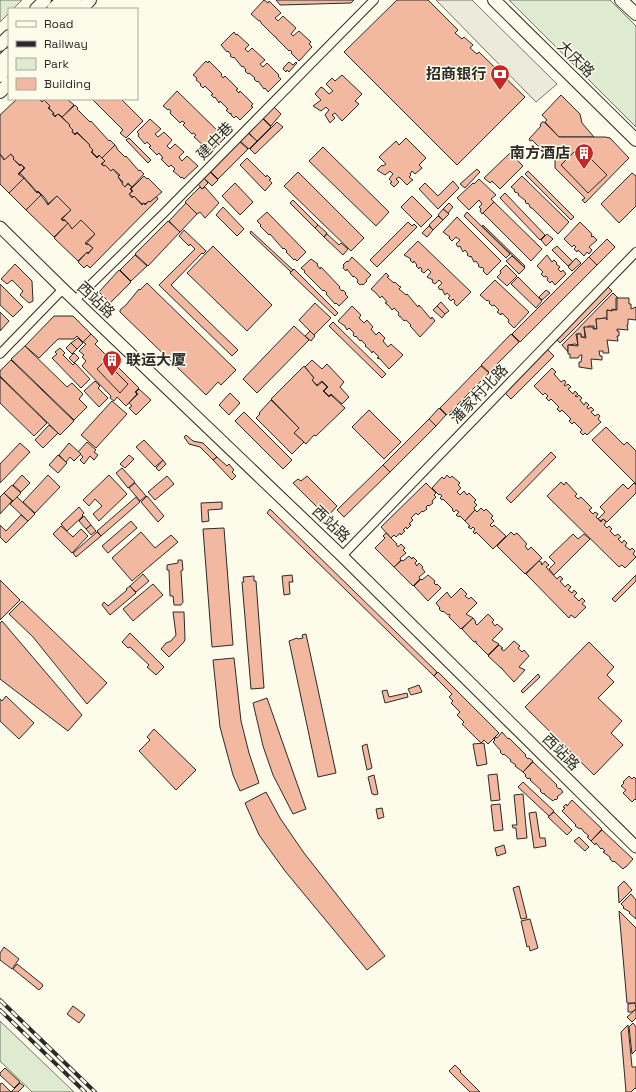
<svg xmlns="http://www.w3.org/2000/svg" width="636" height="1092" font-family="'Space Grotesk','Noto Sans SC',sans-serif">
  <rect width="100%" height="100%" fill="#fdfbea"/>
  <!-- green -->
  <g fill="#deebd1" stroke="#74746e">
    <polygon points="0,0 22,0 13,9 9,9 9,13 0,22"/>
    <polygon points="509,0 610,0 636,26 636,127"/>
    <polygon points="0,1021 74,1092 32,1092 0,1061"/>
  </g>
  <!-- parking -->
  <polygon fill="#eceadb" stroke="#74746e" points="436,0 472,0 557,84 536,102"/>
  <!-- building -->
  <g fill="#f2b8a0" stroke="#2b2b2b">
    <polygon points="264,0 268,3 269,1 281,13 275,18 278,21 283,16 296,28 291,34 293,36 299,31 311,42 309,44 312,47 299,61 291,53 292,52 290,50 289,51 276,38 276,37 274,36 261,23 261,22 259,20 259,21 251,14"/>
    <polygon points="276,0 354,0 351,3 280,5"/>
    <polygon points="397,0 428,0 458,30 455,33 462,39 464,37 473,45 470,48 477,54 479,52 525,97 457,165 344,52"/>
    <polygon points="234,32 236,35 237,34 249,45 245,49 248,52 252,48 265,60 260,64 263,67 267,63 279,75 278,76 281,79 268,92 265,88 264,89 258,81 257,82 254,79 255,78 249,73 248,74 245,71 246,70 243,66 242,67 234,57 233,58 230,56 231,55 228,51 227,52 221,45"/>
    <polygon points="206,61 208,63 209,61 222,74 221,75 223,78 225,76 238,89 236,90 239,93 240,91 253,104 251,106 253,107 240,120 236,116 234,118 231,115 231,113 230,114 226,110 228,109 220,101 219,103 215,97 214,98 211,95 213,94 205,86 203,88 200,85 201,84 196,80 197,78 193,75"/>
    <polygon points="289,62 293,65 296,62 297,63 289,72 287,70 286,72 283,69 284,67"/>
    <polygon points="342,75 362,94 355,101 359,104 342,121 335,113 332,115 335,118 330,123 325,115 329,110 326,107 321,111 313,106 321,100 315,94 321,87 323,88 329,94 333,91 326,84 332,78 335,81"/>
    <polygon points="177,91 225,138 210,152 206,148 207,146 205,144 204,146 194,137 196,135 193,133 192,134 183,125 185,123 182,121 180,123 170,113 171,111 169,109 168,110 163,106"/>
    <polygon points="561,95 580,114 582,123 594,137 559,137 545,122 547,120 542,115"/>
    <polygon points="17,99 39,99 42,102 44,100 50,106 48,108 54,113 52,114 55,117 58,114 70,125 69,126 73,130 72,132 75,135 77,133 90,145 89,146 93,150 91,152 97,158 100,155 105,161 101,164 104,166 105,165 111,171 113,169 119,176 118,177 125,187 128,184 132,187 130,189 132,191 129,194 132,198 134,196 142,205 144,203 145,205 149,201 150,202 156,196 158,199 90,268 87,265 84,268 78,262 87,252 88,254 93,248 88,244 86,244 95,234 81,220 72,229 64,219 63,221 62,219 71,210 57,196 48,204 47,204 48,203 45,198 38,191 37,192 21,174 19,174 25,168 21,164 20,165 13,159 14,158 11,154 5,160 0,154 0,115"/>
    <polygon points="40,99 67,99 74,105 62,117 59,114 54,116 53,115 54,113 49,108 50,106 44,100 42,102"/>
    <polygon points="92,99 121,99 143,121 126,138 120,133 123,130"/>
    <polygon points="75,105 78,108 77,109 90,122 91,121 109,141 110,140 115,145 102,158 99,155 97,157 92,152 93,150 89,146 90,145 77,132 75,134 72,132 73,130 69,126 70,125 62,117"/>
    <polygon points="273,106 281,114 271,126 262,117"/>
    <polygon points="262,118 271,127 257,141 248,132"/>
    <polygon points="150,119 161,129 155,134 158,137 164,132 172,140 167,146 170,149 175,144 184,152 179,157 182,161 187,156 198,166 184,179 182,177 181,178 178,175 173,171 175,169 171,165 169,167 161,159 163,158 159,153 157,155 149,147 151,146 147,142 145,144 138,136 139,134 137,132"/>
    <polygon points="277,122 283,127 255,154 250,149"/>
    <polygon points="542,122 544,122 559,137 605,137 610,138 629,158 585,203 582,200 585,198 555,168 555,159 549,157 532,140 530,141 529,139 541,126 540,125"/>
    <polygon points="248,133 257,141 249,149 240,141"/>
    <polygon points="129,138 151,160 148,163 126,140"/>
    <polygon points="406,138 426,158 419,165 422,168 415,174 412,171 410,174 411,175 409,177 413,180 411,181 407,185 399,177 396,179 399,182 394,187 390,183 392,182 389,179 393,174 390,171 385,175 377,170 382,165 383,166 386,164 379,157 396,141 399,145"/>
    <polygon points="240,142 248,149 218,179 210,171"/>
    <polygon points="115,145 117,148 117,149 125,157 126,156 139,171 140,170 144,174 132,187 128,183 125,187 122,184 123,182 118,177 120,175 113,169 111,171 105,165 104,166 102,164 105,161 102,158"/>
    <polygon points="323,147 389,212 376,226 309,161"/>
    <polygon points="579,147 607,175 588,193 561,165"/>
    <polygon points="510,153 523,166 500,189 492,181 490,183 484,178"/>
    <polygon points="0,154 4,160 11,154 14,158 13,159 20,166 21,164 24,168 18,174 24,178 9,193 0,184"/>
    <polygon points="247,158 266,177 267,175 271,179 269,180 272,183 265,191 240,165"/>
    <polygon points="477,169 480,172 465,188 460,184"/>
    <polygon points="528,171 574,217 571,220 525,174"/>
    <polygon points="210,172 218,180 212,186 204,178"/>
    <polygon points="298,172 364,238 351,251 284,186"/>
    <polygon points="632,173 636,176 636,206 619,223 601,204"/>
    <polygon points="144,176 147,179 148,178 162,192 150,202 149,201 145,204 144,203 142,204 134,196 133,197 129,194 133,191 131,189"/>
    <polygon points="522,176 569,222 558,234 532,208 531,208 529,206 530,206 528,203 527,204 525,202 526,201 518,195 519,194 516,192 516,193 514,191 515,190 511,187"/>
    <polygon points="24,178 37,193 38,192 41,195 26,210 9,193"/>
    <polygon points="204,178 208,183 202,189 198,184"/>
    <polygon points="479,179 496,195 491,199 494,202 482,214 480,211 481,209 479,207 482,204 479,200 469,210 457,198 473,183 474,184"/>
    <polygon points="453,181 459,188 438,209 419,189 425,183 438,196"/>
    <polygon points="235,183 253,202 240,215 222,196"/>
    <polygon points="200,187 202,189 205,187 219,203 205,218 200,212 197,214 185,202"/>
    <polygon points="505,193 545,235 540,240 500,198"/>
    <polygon points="41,195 48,205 57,196 71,210 61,219 63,221 64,220 68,223 54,237 26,210"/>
    <polygon points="412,196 432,216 421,227 401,207"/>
    <polygon points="293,200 318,225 315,228 290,203"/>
    <polygon points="494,202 542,249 531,261 483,213"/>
    <polygon points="186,203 197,214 180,232 169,221"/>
    <polygon points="449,203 453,207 448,213 443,209"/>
    <polygon points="223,207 244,229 237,236 216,215"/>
    <polygon points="443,209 449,214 443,220 438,215"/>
    <polygon points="267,212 306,252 297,261 295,259 294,260 286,252 287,251 284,248 283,249 270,234 269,235 260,226 261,225 257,221"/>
    <polygon points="467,212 510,254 506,258 464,216"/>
    <polygon points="438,216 443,220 433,230 429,225"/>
    <polygon points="457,217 501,261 487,275 483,271 484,269 482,267 481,268 478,266 479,265 476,261 474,262 471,256 470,257 467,255 468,254 465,250 463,252 460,246 458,247 456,244 460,240 456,237 452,241 449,238 450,237 443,232"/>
    <polygon points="81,220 95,234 85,243 87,245 88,244 93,248 88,253 87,252 78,261 54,238 68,223 72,229"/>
    <polygon points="168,221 180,232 148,266 135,254"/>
    <polygon points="408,222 412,226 414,224 417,227 377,267 370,260"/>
    <polygon points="580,222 592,234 591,236 592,237 593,236 597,240 589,247 592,250 589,254 587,252 584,256 578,250 577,252 574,249 576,247 574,245 572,247 564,239"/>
    <polygon points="318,225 327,233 324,237 315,228"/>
    <polygon points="483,225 525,266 524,267 482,226"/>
    <polygon points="429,226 433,230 427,237 422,233"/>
    <polygon points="184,230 206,251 203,254 202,253 171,285 238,350 232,356 159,285 195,249 190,244 189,246 179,236"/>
    <polygon points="251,231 293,270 291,272 250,233"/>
    <polygon points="327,234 339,245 341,243 348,249 343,255 324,237"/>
    <polygon points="547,234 553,239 546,246 541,240"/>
    <polygon points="607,239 615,247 597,265 589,257"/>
    <polygon points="418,241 471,292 457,306 454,303 455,301 453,299 451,301 448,298 450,296 447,293 445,295 442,289 440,290 438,287 442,283 439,280 435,284 432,282 433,280 427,277 431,272 428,269 424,273 421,271 422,269 420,267 419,269 416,266 417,265 414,261 413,263 410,260 411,259 404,255"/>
    <polygon points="213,246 272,305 247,331 187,273"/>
    <polygon points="557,246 573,262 568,266 552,250"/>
    <polygon points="135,255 147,266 131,281 120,270"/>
    <polygon points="547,255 552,262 554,260 557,263 556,264 560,267 558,269 561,272 563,270 566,274 555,285 552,281 550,283 547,280 548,278 546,276 544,277 541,274 543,272 537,266"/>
    <polygon points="512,256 525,268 519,274 506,261"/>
    <polygon points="352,257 371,275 366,280 367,281 363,285 362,284 360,285 357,282 358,280 354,276 353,277 347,269 346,271 343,268 344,266 343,265 347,261 348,262"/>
    <polygon points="589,257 597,265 520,342 512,334"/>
    <polygon points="576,258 581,263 572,271 568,267"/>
    <polygon points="311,259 318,264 317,265 320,269 321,267 340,287 339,288 342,291 343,290 346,293 345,294 348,297 339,306 336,303 335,304 326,294 327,293 324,290 323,291 304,272 305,271 301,268"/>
    <polygon points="15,264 32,281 33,301 29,303 20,295 23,291 12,280 7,284 1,279"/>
    <polygon points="506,265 517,276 507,286 497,277 501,273 500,271"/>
    <polygon points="294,269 338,313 335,316 290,273"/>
    <polygon points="119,270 131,282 110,303 99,292"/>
    <polygon points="386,273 389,276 387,277 394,283 395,282 399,286 401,287 399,289 406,295 407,294 418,307 419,305 431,319 432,317 435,321 420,337 412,328 410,326 411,325 406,320 404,321 400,316 400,317 398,315 399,313 394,308 392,310 388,305 385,303 387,302 382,296 380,298 376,293 371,289"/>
    <polygon points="518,277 542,301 536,308 511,284"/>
    <polygon points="495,280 529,312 514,328 508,322 509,320 502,313 501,315 497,312 499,310 494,305 492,306 489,303 490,302 488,300 487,301 480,295"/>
    <polygon points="147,283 236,370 221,385 218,382 206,395 120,312 120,310 126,305 139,289 140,290"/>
    <polygon points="0,284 23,307 13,317 0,305"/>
    <polygon points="607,286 612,291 560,343 553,336"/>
    <polygon points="546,290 550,293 542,300 539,297"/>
    <polygon points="613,293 618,298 616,298 616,310 612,309 611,311 607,310 607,320 606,318 596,319 597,329 594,329 594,326 588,326 588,328 584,327 585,337 581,337 581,334 576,334 578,345 575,344 568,345 568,352 562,345"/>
    <polygon points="617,298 629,298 629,304 631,304 631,309 636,307 636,320 628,319 628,325 627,325 628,330 617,329 617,331 619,331 619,336 617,336 618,341 607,340 609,353 603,353 603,351 599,351 600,356 602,356 602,360 591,359 592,369 579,367 579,362 581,362 582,355 580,355 578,358 570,358 570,354 568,354 568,345 578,346 577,334 581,334 581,337 586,338 584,327 593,327 593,329 597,329 596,319 606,318 607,320 607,310 612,311 612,310 617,310"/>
    <polygon points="441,302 449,311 445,314 437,306"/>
    <polygon points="315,303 331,318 314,335 299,320"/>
    <polygon points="352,306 361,315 359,318 364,323 367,320 373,327 371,329 376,335 379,332 385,338 383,341 388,347 391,344 403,355 389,369 380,359 377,358 379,357 373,351 372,353 369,349 365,346 366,345 361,340 360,341 356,336 355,337 353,335 354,333 349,328 347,330 344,325 343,325 338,321"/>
    <polygon points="437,306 445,314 442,318 433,310"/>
    <polygon points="0,312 9,321 0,331"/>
    <polygon points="54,316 73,316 91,334 83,342 77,336 74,339 58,339 39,358 25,346"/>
    <polygon points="333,322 386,374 382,378 329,326"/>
    <polygon points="294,326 309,340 257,393 243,379"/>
    <polygon points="310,331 315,336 311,341 305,336"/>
    <polygon points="91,334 98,341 95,344 139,388 135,392 137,394 126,406 117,397 114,401 110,398 111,396 82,366 86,361 82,357 84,355 79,351 86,344 83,342"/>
    <polygon points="511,334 519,342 489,372 481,365"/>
    <polygon points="78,338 83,343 77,349 71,343"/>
    <polygon points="71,343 77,349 72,354 66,348"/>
    <polygon points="25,346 67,387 72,383 83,394 79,399 87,407 74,420 11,359"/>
    <polygon points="544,346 554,356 511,399 501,389"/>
    <polygon points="60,348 65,353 63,355 73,365 75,363 90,379 81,388 52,358 57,354 55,352"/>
    <polygon points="74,353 79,358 74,363 69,358"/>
    <polygon points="11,360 74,421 60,435 0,376 0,371"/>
    <polygon points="312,360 322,369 327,364 344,382 340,387 349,397 342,404 331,394 329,396 324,391 328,387 322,381 317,385 312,380 314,378 305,367"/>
    <polygon points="105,361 128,384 120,393 97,369"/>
    <polygon points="304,366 314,378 312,380 317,386 322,382 327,387 323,391 329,397 331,395 345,408 316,436 314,435 306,444 294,433 299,428 271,399"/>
    <polygon points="481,366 489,373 447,415 440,408"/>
    <polygon points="552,368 556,372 554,374 561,382 564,380 566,382 564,385 565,386 568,384 571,387 568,389 573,394 575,391 578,394 575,396 577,397 579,395 582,398 580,400 584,405 586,402 589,405 587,407 588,409 591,407 594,410 591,412 595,416 598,414 600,416 598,419 601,422 587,435 585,433 583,435 580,432 582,430 574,422 572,424 569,421 571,419 562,410 560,412 557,409 559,407 551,399 549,401 546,398 548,396 545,393 543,395 534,386"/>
    <polygon points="0,377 47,423 34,436 0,403"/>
    <polygon points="95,381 100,386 98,388 108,398 99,407 84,391"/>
    <polygon points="139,389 151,400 136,415 129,408 132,406 129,403 138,394 136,392"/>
    <polygon points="230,393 240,403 229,415 219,405"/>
    <polygon points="271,400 299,428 294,433 304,442 292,454 256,418 260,414 259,413"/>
    <polygon points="112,401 127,414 96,448 81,435"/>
    <polygon points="439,408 446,415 436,426 429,419"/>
    <polygon points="369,410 401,442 384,459 352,427"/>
    <polygon points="244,412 292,460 283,469 235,421"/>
    <polygon points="429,419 436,426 390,472 383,465"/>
    <polygon points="49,425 58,433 43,448 35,440"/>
    <polygon points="606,427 624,445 627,442 636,451 636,484 592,440"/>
    <polygon points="186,435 193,441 203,443 217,457 213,460 200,447 189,444 184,437"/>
    <polygon points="144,440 163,460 155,467 136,447"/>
    <polygon points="87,442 96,450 94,452 98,455 94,460 90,456 84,464 80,460 83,457 78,452"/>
    <polygon points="20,443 30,452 0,483 0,464"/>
    <polygon points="69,443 81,454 74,461 70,457 66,462 59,455"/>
    <polygon points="551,452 556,457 511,503 506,498"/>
    <polygon points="58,455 67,463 58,473 49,465"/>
    <polygon points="129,455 134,459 125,468 120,464"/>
    <polygon points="217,457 227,466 229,464 234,470 232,472 236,476 232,480 213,460"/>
    <polygon points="163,460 166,464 159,471 156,468"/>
    <polygon points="383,465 390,472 344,517 337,510"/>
    <polygon points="122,468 135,482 128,488 116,473"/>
    <polygon points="22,475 30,483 21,492 13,485"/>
    <polygon points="48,475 60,487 35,513 23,502"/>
    <polygon points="109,475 127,494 99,521 93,514 102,506 95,499 89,506 83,500"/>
    <polygon points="447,475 450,478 452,476 460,483 458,485 461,488 457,492 460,495 464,491 467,495 469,493 476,500 474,502 477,505 474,508 475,510 465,521 460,516 459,517 456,515 459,512 456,510 454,512 452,510 453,509 443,499 442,500 440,498 442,496 440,494 439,495 432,488 442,477 444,479"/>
    <polygon points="167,476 174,484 155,500 148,492"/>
    <polygon points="307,476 337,506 327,517 293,483 298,479 301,481"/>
    <polygon points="561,482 564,485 566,482 577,494 575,496 578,499 581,497 592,508 589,510 593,514 595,512 598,514 596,517 601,522 603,519 606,522 604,525 607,528 609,526 612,529 610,531 615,536 618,534 621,537 618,539 622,543 624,540 627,543 625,546 630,550 632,548 635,551 633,554 636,557 625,568 622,565 619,567 547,496"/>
    <polygon points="135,483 146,496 140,501 129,488"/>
    <polygon points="426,483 436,493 434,495 436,497 432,501 433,503 429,506 428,505 426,507 427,509 423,512 422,511 418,515 416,513 411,518 413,520 409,524 411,525 407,529 406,527 403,530 405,531 401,535 400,533 396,537 394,535 391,538 381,527"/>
    <polygon points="634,483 636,485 636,493 607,522 603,519 601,521 598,519 605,512 600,507 623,484 628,489"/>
    <polygon points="12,485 21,493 13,501 4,493"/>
    <polygon points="4,493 12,501 0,514 0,497"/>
    <polygon points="147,496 164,516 158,522 141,502"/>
    <polygon points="17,497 35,514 28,521 10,504"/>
    <polygon points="136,497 140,502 101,536 97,531"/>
    <polygon points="222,502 222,509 208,510 209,521 202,522 201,503"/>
    <polygon points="79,507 84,513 82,515 83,516 67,531 61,524"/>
    <polygon points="481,508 484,511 486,509 493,516 491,518 494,521 490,525 492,527 494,525 506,536 493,549 476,532 475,534 473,532 475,529 473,527 471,529 468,527 470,526 465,521 475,510 477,512"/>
    <polygon points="270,509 437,672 434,676 267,513"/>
    <polygon points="21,515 28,521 6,543 0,537 0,525 6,531"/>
    <polygon points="84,516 91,525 86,529 79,521"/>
    <polygon points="131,521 137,528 108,553 102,546"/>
    <polygon points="91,525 96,531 91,535 86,529"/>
    <polygon points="61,526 73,537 81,529 88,536 72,553 53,534"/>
    <polygon points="224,528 233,645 212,647 203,529"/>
    <polygon points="97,532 101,536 76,557 73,553"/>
    <polygon points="141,532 155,548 171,535 178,542 132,581 112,558"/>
    <polygon points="511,532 514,535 517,533 527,544 525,546 528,550 531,547 542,558 525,574 497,546"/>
    <polygon points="386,533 397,544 396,544 398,547 401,544 405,548 403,550 406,553 400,558 401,560 394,567 375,548 385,538 383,536"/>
    <polygon points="573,534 578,539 584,534 590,539 554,575 549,569 555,563 549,557"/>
    <polygon points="409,556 412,559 413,557 417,561 415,563 417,566 419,563 423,567 422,568 425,572 419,577 420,579 413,586 394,567 402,560 403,561"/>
    <polygon points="178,560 182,560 183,570 181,571 183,602 181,605 174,605 173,596 170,596 169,570 167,570 167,565 178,563"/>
    <polygon points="539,561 542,563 541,564 542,565 545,561 549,565 546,567 557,579 560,576 563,579 560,581 565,587 568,584 571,587 568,590 572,593 574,590 577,593 574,596 579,601 582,598 585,601 582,604 586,607 575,618 571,615 569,618 526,574"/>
    <polygon points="143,574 149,581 136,592 130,586"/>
    <polygon points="292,575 293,582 289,582 290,594 284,595 282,576"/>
    <polygon points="428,575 435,581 434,583 436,585 437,584 441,588 428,601 414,586 421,579 422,580"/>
    <polygon points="636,575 636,581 615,602 612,599"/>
    <polygon points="254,576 254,581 256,581 264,688 251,689 242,582 244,582 243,577"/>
    <polygon points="0,580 20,600 0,620"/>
    <polygon points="153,584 163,595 133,621 123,609"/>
    <polygon points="130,586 136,593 110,615 102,605 104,602 108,606 127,590 126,589"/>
    <polygon points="461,588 467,594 465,596 469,599 471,597 477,603 466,614 473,618 461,629 449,617 450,615 449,614 448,615 443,611 442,612 439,609 440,608 436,603 447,592 451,598"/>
    <polygon points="22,601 107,683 87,704 33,637 9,614"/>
    <polygon points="173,612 184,612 185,639 184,642 169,657 161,649 166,643 171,641 176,635"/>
    <polygon points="488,614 494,620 492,622 495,626 497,624 503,629 492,640 499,644 488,655 476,643 476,641 474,642 462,629 473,618 476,622 475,623 477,625"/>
    <polygon points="2,621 82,715 68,731 0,679 0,623"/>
    <polygon points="130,633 164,667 156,675 147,667 149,665 130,647 128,648 122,642"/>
    <polygon points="306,634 336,773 318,777 289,641 297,638 298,639 303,638 302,635"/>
    <polygon points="514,641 520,646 518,648 522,652 524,650 529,656 519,667 525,670 514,682 502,669 502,668 501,668 488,656 499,645 503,648 501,649 504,651"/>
    <polygon points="589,642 614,667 607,675 614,682 598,698 622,721 611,733 623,745 594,775 525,707"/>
    <polygon points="234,658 241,721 249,753 259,783 240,791 233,775 220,727 213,660"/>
    <polygon points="438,672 499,733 488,744 484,740 481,743 462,724 464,722 457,715 460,712 451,703 453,701 449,697 452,694 434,676"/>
    <polygon points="538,674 540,677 523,693 521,691"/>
    <polygon points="419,685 422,692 411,695 408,689"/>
    <polygon points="387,690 389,697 407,693 408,697 385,703 382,691"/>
    <polygon points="6,696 34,723 19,739 0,721 0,699 2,701"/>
    <polygon points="267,698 306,809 293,814 273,775 263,746 253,703"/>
    <polygon points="154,729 196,770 176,790 139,751 150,740 147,737"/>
    <polygon points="502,732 508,739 509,738 526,755 525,756 528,759 529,758 533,761 523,772 515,766 516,765 510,761 511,760 504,754 503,755 500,752 501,751 493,742 495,740 494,739 496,737 497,738"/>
    <polygon points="484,743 487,764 477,766 473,744"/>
    <polygon points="367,744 372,768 367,770 362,746"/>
    <polygon points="533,762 557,785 556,786 559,789 560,788 563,792 557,797 558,798 556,800 555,799 553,801 545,795 544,793 543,794 540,791 541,790 530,780 531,779 529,778 528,779 525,776 526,775 523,772"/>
    <polygon points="497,774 500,800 491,801 488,775"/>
    <polygon points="374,775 378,794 374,795 374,794 372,794 368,777"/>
    <polygon points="629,776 632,779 634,777 636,779 636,800 635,799 632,802 623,793 626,790 621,786 624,783 623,782"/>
    <polygon points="523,782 554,811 549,816 518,787"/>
    <polygon points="266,792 280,818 304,853 385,956 367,970 285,871 259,835 245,803"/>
    <polygon points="523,794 527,838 517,839 516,828 513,828 512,825 517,825 514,795"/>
    <polygon points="572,800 602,829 591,841 587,837 589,836 584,832 581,828 580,829 575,826 576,825 562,811 565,808 563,807 566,804 567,806"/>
    <polygon points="500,804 503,830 494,831 491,805"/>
    <polygon points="382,808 384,817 378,819 376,809"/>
    <polygon points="536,812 540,838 545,838 546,846 534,848 529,813"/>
    <polygon points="554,812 572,830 567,835 548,817"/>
    <polygon points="602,830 633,859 626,867 625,867 623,869 614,861 613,862 610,859 610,857 603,852 605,851 602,848 601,849 596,843 595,845 591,841"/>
    <polygon points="579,837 589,847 585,851 574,841"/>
    <polygon points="504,845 506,853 497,856 495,848"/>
    <polygon points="624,881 632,890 619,903 618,887"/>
    <polygon points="519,886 527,918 521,919 513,888"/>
    <polygon points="631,894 636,900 636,919 629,913 630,912 623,908 624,907 621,904"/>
    <polygon points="619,911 636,928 636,1003 627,1003"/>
    <polygon points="530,919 538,948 530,951 529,946 527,947 521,921"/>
    <polygon points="4,947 19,959 12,969 0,960 0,953"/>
    <polygon points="17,964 42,984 43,986 39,990 13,969"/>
    <polygon points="635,1003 636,1009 632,1012 628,1012 628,1004"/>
    <polygon points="73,1006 85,1015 79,1023 67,1014"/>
    <polygon points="636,1009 636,1018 632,1022 627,1017"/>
    <polygon points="633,1023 636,1027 636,1050 632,1054 629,1027"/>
    <polygon points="628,1025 632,1067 636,1067 636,1089 635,1088 631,1092 626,1092 621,1032"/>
    <polygon points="455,1065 461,1071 460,1072 480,1092 470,1092 449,1071"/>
    <polygon points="5,1068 20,1082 14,1088 0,1075 0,1073"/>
    <polygon points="2,1083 11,1092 0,1092 0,1084"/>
    <polygon points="20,1083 24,1086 18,1092 11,1092"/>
  </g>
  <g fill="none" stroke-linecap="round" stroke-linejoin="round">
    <defs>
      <g id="street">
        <polyline points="75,300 163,214 374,0"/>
        <polyline points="0,354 63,289"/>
        <polyline points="342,556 636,252"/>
      </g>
      <polyline id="secondary" points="0,227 63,289 342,556 636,847"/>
      <g id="primary">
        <polyline points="494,0 636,140"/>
        <polyline points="621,0 636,14"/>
        <polyline points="36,9 45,0"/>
        <polyline points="53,9 62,0"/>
        <polyline points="66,9 75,0"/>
        <polyline points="81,9 90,0"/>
        <polyline points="0,45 9,36"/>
        <polyline points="0,63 9,54"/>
        <polyline points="0,76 9,67"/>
        <polyline points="0,92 9,83"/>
      </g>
    </defs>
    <!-- street casing -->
    <use href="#street" stroke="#2b2b2b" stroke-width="10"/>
    <!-- secondary casing -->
    <use href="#secondary" stroke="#2b2b2b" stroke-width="13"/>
    <!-- primary casing -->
    <use href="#primary" stroke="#2b2b2b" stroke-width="14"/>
    <!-- street -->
    <use href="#street" stroke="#fdfbea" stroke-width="8"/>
    <!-- secondary -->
    <use href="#secondary" stroke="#fdfbea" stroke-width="11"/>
    <!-- primary -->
    <use href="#primary" stroke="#fdfbea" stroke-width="12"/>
    <defs>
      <g id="rail">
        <polyline points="0,1000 95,1092"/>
        <polyline points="0,1010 85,1092"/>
      </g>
    </defs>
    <!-- rail casing -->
    <use href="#rail" stroke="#2b2b2b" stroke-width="4"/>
    <!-- rail -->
    <use href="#rail" stroke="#fdfbea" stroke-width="2.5" stroke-dasharray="8" stroke-linecap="butt"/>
  </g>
  <!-- icons -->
  <defs>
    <symbol id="bank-pin" viewBox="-11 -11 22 30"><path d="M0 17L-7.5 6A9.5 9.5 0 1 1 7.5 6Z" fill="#c62828" stroke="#fdfbea"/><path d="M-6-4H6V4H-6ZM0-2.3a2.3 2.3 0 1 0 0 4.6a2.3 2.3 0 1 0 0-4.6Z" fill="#fff"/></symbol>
    <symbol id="building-pin" viewBox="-11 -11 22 30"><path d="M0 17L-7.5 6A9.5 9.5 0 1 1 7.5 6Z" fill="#c62828" stroke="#fdfbea"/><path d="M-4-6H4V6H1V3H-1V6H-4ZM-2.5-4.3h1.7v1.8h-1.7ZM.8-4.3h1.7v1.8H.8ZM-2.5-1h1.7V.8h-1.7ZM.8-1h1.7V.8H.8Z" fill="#fff"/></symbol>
  </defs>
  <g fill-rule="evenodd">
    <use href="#bank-pin" x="489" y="63" width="22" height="30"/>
    <use href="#building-pin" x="573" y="142" width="22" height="30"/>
    <use href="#building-pin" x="101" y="349" width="22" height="30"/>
  </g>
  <g text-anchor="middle" stroke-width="3" stroke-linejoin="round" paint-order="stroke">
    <!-- street labels -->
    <g font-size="15" fill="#2b2b2b" stroke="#fdfbea">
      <text transform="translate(576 59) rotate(45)" y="5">大庆路</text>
      <text transform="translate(215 141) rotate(-46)" y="5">建中巷</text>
      <text transform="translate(96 300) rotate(43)" y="5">西站路</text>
      <text transform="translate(479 394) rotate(-46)" y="5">潘家村北路</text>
      <text transform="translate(331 524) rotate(44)" y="5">西站路</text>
      <text transform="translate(561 752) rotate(45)" y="5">西站路</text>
    </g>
    <!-- poi labels -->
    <g font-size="15" font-weight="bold" fill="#2b2b2b" stroke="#fdfbea" text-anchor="end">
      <text x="486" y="79">招商银行</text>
      <text x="570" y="158">南方酒店</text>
      <text x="126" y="365" text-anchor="start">联运大厦</text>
    </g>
  </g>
  <!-- legend -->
  <rect x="8" y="8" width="130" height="92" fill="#fdfbea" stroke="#a9a89e"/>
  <rect x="16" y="21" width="20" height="6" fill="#fdfbea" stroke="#a9a89e"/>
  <text x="44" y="28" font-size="12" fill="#2b2b2b">Road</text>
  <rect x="16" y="41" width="20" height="6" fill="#2b2b2b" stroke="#a9a89e"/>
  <text x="44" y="48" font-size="12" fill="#2b2b2b">Railway</text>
  <rect x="16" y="58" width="20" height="12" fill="#deebd1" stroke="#a9a89e"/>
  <text x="44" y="68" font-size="12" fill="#2b2b2b">Park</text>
  <rect x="16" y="78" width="20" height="12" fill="#f2b8a0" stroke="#a9a89e"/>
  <text x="44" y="88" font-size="12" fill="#2b2b2b">Building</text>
</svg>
